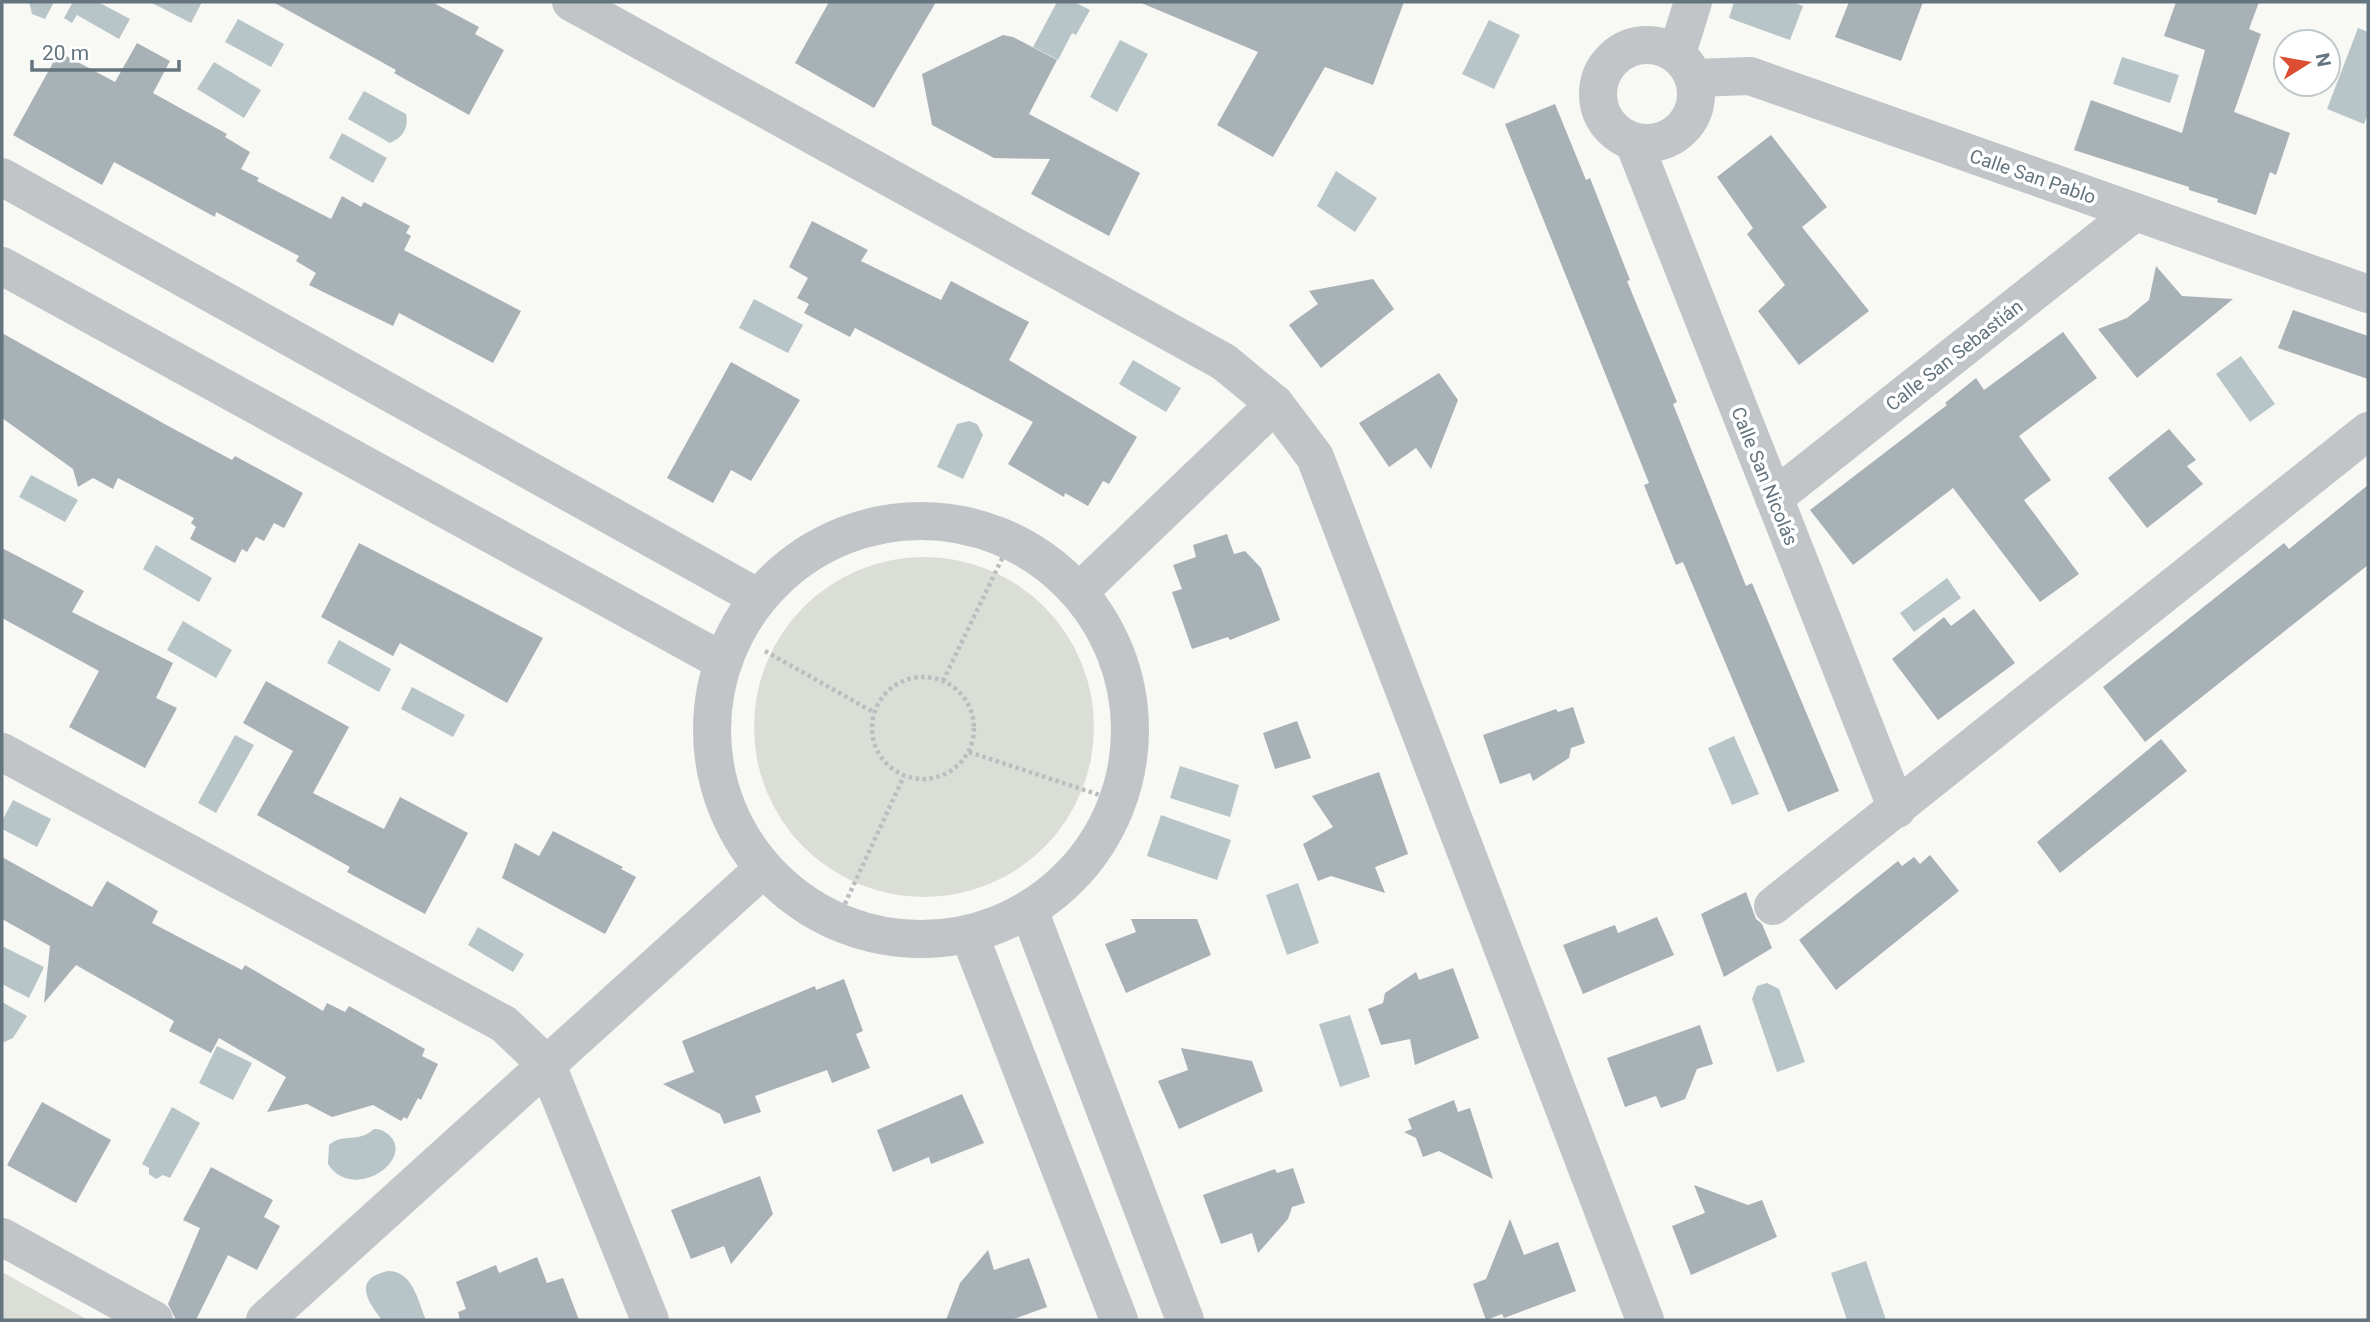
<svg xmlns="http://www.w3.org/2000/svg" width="2370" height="1322" font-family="Roboto,sans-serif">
  <rect width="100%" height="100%" fill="#f8f8f5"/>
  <!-- green -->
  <g fill="#daded6">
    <circle cx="924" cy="727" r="170"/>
    <polygon points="2,1272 88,1320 2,1320"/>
  </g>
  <!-- water -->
  <g fill="#b8c5c8">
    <polygon points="29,2 54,2 45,19 32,14"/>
    <polygon points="73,2 98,2 130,19 119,39 77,15 72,23 64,18"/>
    <polygon points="150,2 202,2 191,23"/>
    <polygon points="1057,2 1074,2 1090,10 1076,35 1072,33 1058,60 1033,47"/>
    <polygon points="1734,2 1792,2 1803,6 1790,40 1729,18"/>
    <polygon points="238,19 284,44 271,67 225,42"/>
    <polygon points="1489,20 1520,35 1494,89 1462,74"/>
    <polygon points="2358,28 2368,32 2368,113 2364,124 2327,109"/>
    <polygon points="1120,40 1148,54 1117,112 1090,97"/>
    <polygon points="2122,57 2179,75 2170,103 2113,84"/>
    <polygon points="214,62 261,90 244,118 197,89"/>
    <path d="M364,91L406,114C409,128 403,137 390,143L348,119Z"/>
    <polygon points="342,133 387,158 373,183 329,158"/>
    <polygon points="1336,171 1377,198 1355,232 1317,206"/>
    <polygon points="754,299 803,325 788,353 739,328"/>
    <polygon points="2241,356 2275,404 2250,422 2216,374"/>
    <polygon points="1133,360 1181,388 1166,412 1119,384"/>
    <polygon points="969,421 977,424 983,435 963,479 937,467 957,424"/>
    <polygon points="31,475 78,500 65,522 19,497"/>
    <polygon points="156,545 212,578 199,602 143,569"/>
    <polygon points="1947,578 1961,598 1914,632 1900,613"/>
    <polygon points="183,621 232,650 216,678 167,650"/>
    <polygon points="339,640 391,669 379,692 327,663"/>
    <polygon points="412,687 465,715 453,737 401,709"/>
    <polygon points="235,735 254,745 216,813 198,803"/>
    <polygon points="1734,736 1759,794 1732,805 1708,748"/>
    <polygon points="1180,766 1239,785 1230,817 1170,798"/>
    <polygon points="13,800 51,819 37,847 2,829 2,821"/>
    <polygon points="1161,815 1231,840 1217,880 1147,856"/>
    <polygon points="1298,883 1319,943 1287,955 1266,895"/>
    <polygon points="478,927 524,954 513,972 468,945"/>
    <polygon points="2,946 44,967 29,998 2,984"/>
    <polygon points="1767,983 1779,989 1805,1062 1777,1072 1752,999 1757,986"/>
    <polygon points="2,1002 27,1016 13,1038 2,1043"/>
    <polygon points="1350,1015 1370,1077 1340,1087 1319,1024"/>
    <polygon points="217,1046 252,1063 233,1100 199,1083"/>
    <polygon points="172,1107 200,1123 170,1178 163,1175 156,1179 149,1174 149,1168 142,1164"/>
    <path d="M374,1129C381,1129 384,1131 389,1135C416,1160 353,1203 328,1164L329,1145C344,1132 357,1144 374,1129Z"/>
    <polygon points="1866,1261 1886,1320 1847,1320 1831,1273"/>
    <path d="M388,1271C413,1271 418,1301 426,1320H382C369,1303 351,1279 388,1271Z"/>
  </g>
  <!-- building -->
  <g fill="#a8b1b6">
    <polygon points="273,2 432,2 479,27 475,34 504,50 469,115 394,73 396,70"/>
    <polygon points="829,2 936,2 874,108 795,63"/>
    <polygon points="1139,2 1404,2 1373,85 1325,67 1273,157 1217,125 1258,52"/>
    <polygon points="1849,2 1923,2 1901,61 1835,37"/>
    <polygon points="2176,2 2259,2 2249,29 2261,34 2234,112 2290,133 2276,175 2270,172 2256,215 2217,202 2218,199 2189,190 2189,187 2074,150 2091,100 2182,133 2205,50 2164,36"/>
    <polygon points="1003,35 1013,37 1057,60 1029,114 1140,173 1109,236 1031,194 1050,159 994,158 932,125 922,74"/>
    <polygon points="137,43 170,61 153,93 227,134 225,137 250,152 241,169 259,178 257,181 331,219 342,196 361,207 364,202 410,226 406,233 411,236 404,250 521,311 493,363 399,313 393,326 309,285 316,273 296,261 299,256 216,212 215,217 114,162 102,185 13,135 59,52 115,82"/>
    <polygon points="1555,104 1586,180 1590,178 1630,280 1627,281 1677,402 1673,404 1746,586 1752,583 1839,791 1788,812 1683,562 1676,565 1644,485 1649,483 1505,124"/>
    <polygon points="1771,135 1827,207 1802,227 1869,311 1799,365 1758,311 1785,285 1747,234 1753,228 1717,177"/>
    <polygon points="812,221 868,250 861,261 941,300 951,281 1029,322 1009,360 1137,437 1109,484 1103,481 1088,506 1065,493 1064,497 1008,464 1033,422 855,328 850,337 804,313 809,304 797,298 808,278 789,267"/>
    <polygon points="2156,266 2182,296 2233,299 2137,378 2098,329 2127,318 2149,300"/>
    <polygon points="1373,279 1394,309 1321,368 1289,325 1318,304 1309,291"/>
    <polygon points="2293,310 2368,336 2368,379 2278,348"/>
    <polygon points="2063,332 2097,378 2019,436 2051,480 2024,500 2079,574 2040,602 1953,488 1853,565 1810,510 1947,405 1945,403 1976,378 1984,390"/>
    <polygon points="2,333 170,427 232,460 235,456 303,493 284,528 274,523 264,541 256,537 247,552 242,549 235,563 190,539 196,527 191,523 194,518 118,478 113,489 93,478 78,487 73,469 2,418"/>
    <polygon points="731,362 800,400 751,481 731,470 713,503 667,478"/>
    <polygon points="1439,373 1458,400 1431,469 1416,448 1389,467 1359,423"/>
    <polygon points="2169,429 2196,460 2187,466 2203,484 2147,528 2108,478"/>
    <polygon points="2368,485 2368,565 2145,742 2103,687 2284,543 2289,549"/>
    <polygon points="1227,534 1234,554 1245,551 1261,568 1280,620 1230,640 1228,637 1192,649 1172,592 1182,589 1173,565 1196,557 1193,545"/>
    <polygon points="359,543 543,638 507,703 400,643 393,656 321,617"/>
    <polygon points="2,548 84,591 72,612 173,663 156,698 177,708 145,768 69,727 99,671 2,618"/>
    <polygon points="1974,609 2015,663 1938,720 1892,659 1944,617 1951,626"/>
    <polygon points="266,681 349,727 313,793 384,829 400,797 468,833 425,914 347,872 350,867 257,815 293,751 243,723"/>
    <polygon points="1573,707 1585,743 1571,748 1569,758 1533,781 1530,773 1500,784 1483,735 1556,709 1558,712"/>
    <polygon points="1297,721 1311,758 1275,769 1263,733"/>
    <polygon points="2161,739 2187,771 2060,873 2037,842"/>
    <polygon points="1379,772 1408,854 1375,867 1385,893 1331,876 1318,881 1303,844 1333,827 1312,796"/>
    <polygon points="553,831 623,867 621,869 636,877 605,934 502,878 515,843 539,856"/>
    <polygon points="1930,855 1959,891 1836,990 1799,940 1898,861 1902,866 1914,857 1920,864"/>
    <polygon points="2,857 92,907 107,881 158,911 152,923 242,970 245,965 323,1011 327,1003 345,1012 349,1006 425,1049 422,1056 438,1064 421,1100 418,1098 407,1119 404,1117 401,1121 373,1105 332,1117 307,1104 267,1112 286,1077 219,1038 211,1053 169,1031 174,1021 76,965 44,1003 50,946 2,919"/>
    <polygon points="1746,892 1756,919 1762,924 1772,948 1724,977 1701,914"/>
    <polygon points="1657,917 1674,955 1583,994 1563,945 1615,925 1618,933"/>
    <polygon points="1131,919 1197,919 1211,955 1126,993 1105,944 1136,932"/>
    <polygon points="1453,968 1479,1038 1415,1065 1410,1039 1381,1045 1368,1009 1383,1003 1385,993 1416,972 1419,980"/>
    <polygon points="844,979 863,1031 856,1034 870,1068 832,1083 827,1070 755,1096 761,1112 724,1124 720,1114 663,1084 694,1072 682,1041 815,986 816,990"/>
    <polygon points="1700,1025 1713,1064 1697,1069 1685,1099 1661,1108 1656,1096 1625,1107 1607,1058"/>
    <polygon points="1181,1048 1252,1061 1263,1091 1179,1129 1158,1081 1188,1070"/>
    <polygon points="962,1094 984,1143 931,1164 929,1157 893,1172 877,1130"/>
    <polygon points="1454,1100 1458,1112 1470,1108 1493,1179 1439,1151 1423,1157 1416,1138 1404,1132 1412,1129 1408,1119"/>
    <polygon points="42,1102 111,1140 76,1203 7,1165"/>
    <polygon points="211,1167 273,1200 264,1217 280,1226 257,1270 228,1255 196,1320 176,1320 168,1304 200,1228 183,1220"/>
    <polygon points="1293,1168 1305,1203 1292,1207 1288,1219 1258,1253 1252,1233 1221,1244 1203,1195 1275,1169 1277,1173"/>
    <polygon points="760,1176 773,1214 731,1264 724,1246 691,1259 671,1210"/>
    <polygon points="1694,1185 1748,1205 1762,1200 1777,1237 1691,1275 1672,1226 1705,1213"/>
    <polygon points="1510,1219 1524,1255 1558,1242 1576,1291 1504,1318 1502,1314 1486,1320 1473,1284 1486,1279"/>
    <polygon points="988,1250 994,1270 1029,1258 1047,1307 1011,1320 946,1320 960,1283"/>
    <polygon points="537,1257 547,1283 563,1278 579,1320 460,1320 458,1312 466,1309 456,1282 496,1265 499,1273"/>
  </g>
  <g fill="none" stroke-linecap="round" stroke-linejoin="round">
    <!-- path -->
    <g stroke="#bbbec0" stroke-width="4.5" stroke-dasharray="3.5 3.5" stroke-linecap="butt">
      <polyline points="765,651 875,713"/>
      <circle cx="923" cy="728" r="51"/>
      <polyline points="943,681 1011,540"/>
      <polyline points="969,752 1118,801"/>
      <polyline points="836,923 904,776"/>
    </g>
    <!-- minor -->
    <g stroke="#c1c5c8" stroke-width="38">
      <polyline points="571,2 1224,362 1275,404 1315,457 1645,1320"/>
      <circle cx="1647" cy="94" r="49"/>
      <polyline points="1677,53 1693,2"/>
      <polyline points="1695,78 1750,76 2368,294"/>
      <polyline points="1634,143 1897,809"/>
      <polyline points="1774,498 2135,212"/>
      <polyline points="1080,591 1275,404"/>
      <polyline points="2,752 504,1024 547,1065 650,1320"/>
      <polyline points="1773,906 2368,431"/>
      <polyline points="2,1237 154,1320"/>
      <polyline points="265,1320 763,869"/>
    </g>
    <!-- tertiary -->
    <g stroke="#c1c5c8" stroke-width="38">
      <polyline points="2,177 757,597"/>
      <polyline points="2,266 722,661"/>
      <circle cx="921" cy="730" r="209"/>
      <polyline points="1029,910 1185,1320"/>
      <polyline points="969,934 1119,1320"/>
    </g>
  </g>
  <g text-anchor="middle" stroke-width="7" stroke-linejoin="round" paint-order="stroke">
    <!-- street labels -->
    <g font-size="19" fill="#64757f" stroke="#fff">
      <text transform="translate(2033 176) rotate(19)" y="7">Calle San Pablo</text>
      <text transform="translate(1954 355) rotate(-38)" y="7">Calle San Sebastián</text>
      <text transform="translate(1765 476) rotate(68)" y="7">Calle San Nicolás</text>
    </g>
  </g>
  <!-- border -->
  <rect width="2370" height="1322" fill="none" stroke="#64757f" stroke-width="7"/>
  <!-- north arrow -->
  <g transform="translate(2307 63) rotate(79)"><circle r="33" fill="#ffffff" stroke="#c1c8cc" stroke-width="2"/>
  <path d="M0-5L12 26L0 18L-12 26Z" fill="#dc4e31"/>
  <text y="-10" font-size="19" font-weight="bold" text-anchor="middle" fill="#64757f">N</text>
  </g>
  <!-- scale -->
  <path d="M32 60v10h147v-10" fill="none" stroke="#64757f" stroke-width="3.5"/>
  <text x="42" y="60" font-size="21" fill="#64757f" stroke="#ffffff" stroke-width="5" paint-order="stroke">20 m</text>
</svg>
